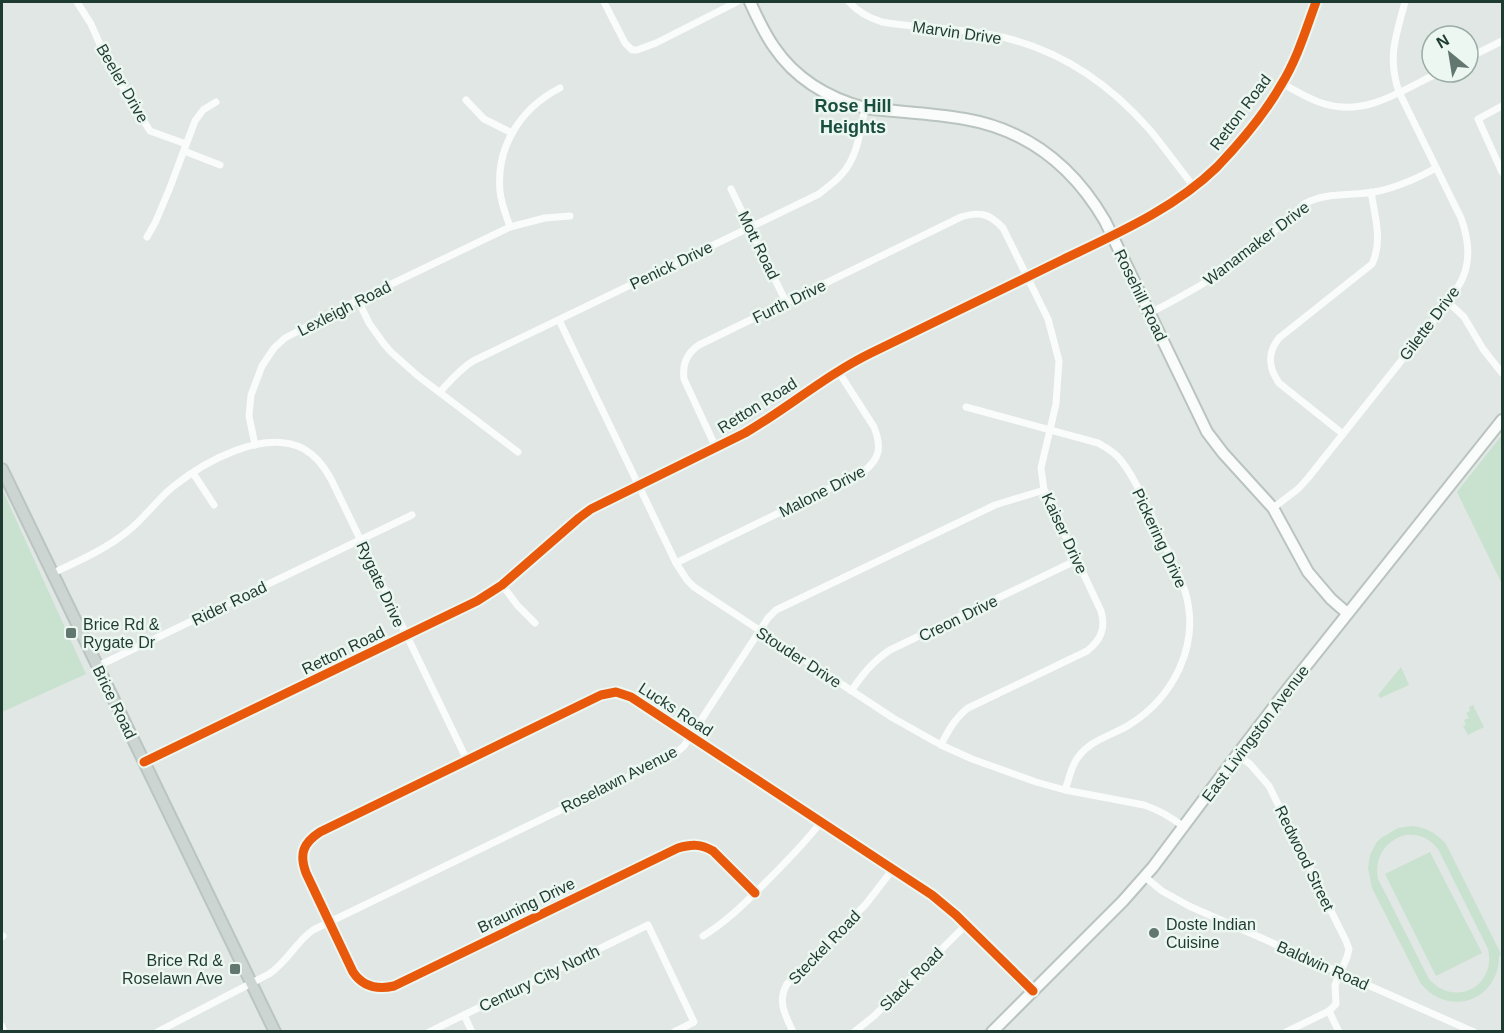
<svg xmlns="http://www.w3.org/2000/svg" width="1504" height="1033" font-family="Arial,sans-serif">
  <rect width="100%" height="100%" fill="#e0e7e4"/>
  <!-- green -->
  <g fill="#c8e2cf" fill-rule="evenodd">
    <polygon points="1502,435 1502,584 1457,492"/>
    <polygon points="2,489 86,674 2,712"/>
    <polygon points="1401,667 1409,685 1380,698 1378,695"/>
    <polygon points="1473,705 1484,727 1468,735 1463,726 1466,725 1464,720 1469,718 1466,713 1470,711 1469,707"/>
    <path d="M1411,826C1426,827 1436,833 1446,844L1501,954L1499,956C1499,1000 1450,1018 1421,984L1372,888L1368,868L1370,855L1376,843L1381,838L1398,828ZM1406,835C1419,834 1429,838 1438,849L1488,949C1497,987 1454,1008 1429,979L1378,879C1374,858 1385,840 1406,835Z"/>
    <polygon points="1430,852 1482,953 1436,976 1385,874"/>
  </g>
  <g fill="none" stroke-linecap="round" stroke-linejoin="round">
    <defs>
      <g id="secondary">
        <path d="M750,2C757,17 764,33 774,47C795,78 828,98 865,108C898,112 932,113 965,119C1028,130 1073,166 1105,221L1207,432L1223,453L1273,508L1308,572L1331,599L1347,613"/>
        <polyline points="992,1032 1123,901 1153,867 1237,755 1290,686 1502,420"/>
      </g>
      <polyline id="primary" points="2,469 275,1032"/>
    </defs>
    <!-- secondary casing -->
    <use href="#secondary" stroke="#bac4bf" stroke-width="14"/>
    <!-- primary casing -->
    <use href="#primary" stroke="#bac4c1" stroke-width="14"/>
    <!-- street -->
    <g stroke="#fafbfb" stroke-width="7">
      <polyline points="77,2 91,24 109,65 150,131 186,144"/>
      <polyline points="604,2 625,43 632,50 637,50 656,43 737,2"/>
      <path d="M849,2C858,12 869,18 882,22C917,28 952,28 987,34C1052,45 1106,80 1149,129C1165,148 1179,168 1194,187"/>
      <polyline points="1468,58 1502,41"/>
      <path d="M1282,83C1296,91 1310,100 1325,104C1366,117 1404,89 1440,72"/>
      <polyline points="466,100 484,119 512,133"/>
      <polyline points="1502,106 1478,119 1502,172"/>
      <polyline points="184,151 220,165"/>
      <polyline points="731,189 786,302"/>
      <path d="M510,227C506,215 501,203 500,191C496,146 521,108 560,88"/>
      <polyline points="147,237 155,223 169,190 195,121 203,110 216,102"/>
      <polyline points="358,300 369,323 384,344 391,352 418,376 518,452"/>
      <polyline points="1448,302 1464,317 1483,349 1502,373"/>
      <path d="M1150,313C1181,297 1212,280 1241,259C1263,242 1283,223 1304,204C1325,192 1350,196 1374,192C1396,188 1416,179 1436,168"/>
      <path d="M559,320L676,563L687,580L694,587L893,718L941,745L972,759L1036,782L1065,790L1144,805C1159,810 1171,817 1184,827"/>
      <path d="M440,392C451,380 460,369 473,361L819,194C826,188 835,182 841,175C858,157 860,131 865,108"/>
      <path d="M966,407L1098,443C1105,447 1111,450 1117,456C1133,472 1149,511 1159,532C1168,552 1178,571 1185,591C1201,644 1174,697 1129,725C1109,737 1085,741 1074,764C1070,772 1068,782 1065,790"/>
      <path d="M1343,434L1279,383C1268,367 1267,353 1279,338L1372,264C1383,242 1375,216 1371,192"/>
      <polyline points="255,445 249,416 251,395 262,366 274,348 285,338 358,300 510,227 545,218 570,216"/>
      <path d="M716,448L684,379C682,364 687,353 699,345L961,217C980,211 990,214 1003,228L1048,319L1059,361L1056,404L1041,468L1044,490L1101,611C1106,628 1101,640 1087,651L968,708C955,718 948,731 941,745"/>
      <polyline points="193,473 214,505"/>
      <path d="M1273,508L1298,489L1308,478L1448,302C1453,294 1460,285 1463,277C1471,258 1468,237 1461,218L1399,92C1387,57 1396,36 1405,2"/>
      <path d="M676,563L863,472C880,459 882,447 874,427L838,371"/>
      <path d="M53,573C79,561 106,549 128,531C145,518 157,499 174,486C204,462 264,428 304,449C316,456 324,466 331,479L467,760"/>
      <polyline points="502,585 518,606 535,623"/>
      <polyline points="98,666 412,515"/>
      <path d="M851,691C863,674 872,662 890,650L1077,560"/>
      <polyline points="1237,755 1250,764 1269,786 1346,941 1349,949 1347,957 1335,985 1336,1004 1329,1011 1286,1032"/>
      <path d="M144,762L477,601L502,585L579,518L591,509L745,433C788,408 826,375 871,353C934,322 999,291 1062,260C1116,234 1174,209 1217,167C1241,142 1264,115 1281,85C1297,60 1306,29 1316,2"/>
      <polyline points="1145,877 1162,891 1189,906 1474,1032"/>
      <path d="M755,893L713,851C701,844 692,844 678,848L394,986C377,990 363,987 353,972L306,873C299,854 303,843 320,832L601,695L616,692L631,697L932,895L956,915L1033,991"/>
      <path d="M703,936C728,921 747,901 767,881C786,862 805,843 821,822"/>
      <polyline points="2,937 3,936"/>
      <polyline points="1329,1011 1339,1032"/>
      <polyline points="464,1015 472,1032"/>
      <polyline points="2,1026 4,1032"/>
      <path d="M157,1032L269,974C287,962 296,942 313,930L672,756L684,746L768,618L776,610L995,505L1044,490"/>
      <polyline points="429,1032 648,925 694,1022 674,1032"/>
      <path d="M793,1032C785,1015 777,1001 787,984L866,904L893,869"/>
      <polyline points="854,1032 874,1016 966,925"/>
    </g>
    <!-- secondary -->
    <use href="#secondary" stroke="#fafbfb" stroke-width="10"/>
    <!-- primary -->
    <use href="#primary" stroke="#ccd5d2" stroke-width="10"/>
    <defs>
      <g id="cycleway">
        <path d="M144,762L477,601L502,585L579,518L591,509L745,433C788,408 826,375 871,353C934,322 999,291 1062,260C1116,234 1174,209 1217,167C1241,142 1264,115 1281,85C1297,60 1306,29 1316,2"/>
        <path d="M755,893L713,851C701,844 692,844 678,848L394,986C377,990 363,987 353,972L306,873C299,854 303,843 320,832L601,695L616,692L631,697L932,895L956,915L1033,991"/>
      </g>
    </defs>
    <!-- cycleway casing -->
    <use href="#cycleway" stroke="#edf7f2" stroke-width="13"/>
    <!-- cycleway -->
    <use href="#cycleway" stroke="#e8590c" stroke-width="9"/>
  </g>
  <!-- markers -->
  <g fill="#627770" stroke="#edf7f2" stroke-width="2">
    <rect x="65" y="627" width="12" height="12" rx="3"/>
    <circle cx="1154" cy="933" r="6"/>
    <rect x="229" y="963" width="12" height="12" rx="3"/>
  </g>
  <g text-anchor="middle" stroke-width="5" stroke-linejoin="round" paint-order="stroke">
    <!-- street labels -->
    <g font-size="16" fill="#1e3b32" stroke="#edf7f2">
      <text transform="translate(957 32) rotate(8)" y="6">Marvin Drive</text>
      <text transform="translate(123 83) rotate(60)" y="6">Beeler Drive</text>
      <text transform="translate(1240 112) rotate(-53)" y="6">Retton Road</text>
      <text transform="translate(1256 243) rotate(-37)" y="6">Wanamaker Drive</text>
      <text transform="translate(759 245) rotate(64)" y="6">Mott Road</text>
      <text transform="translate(671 265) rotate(-26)" y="6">Penick Drive</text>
      <text transform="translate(1141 295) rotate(64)" y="6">Rosehill Road</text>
      <text transform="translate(789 301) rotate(-26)" y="6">Furth Drive</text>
      <text transform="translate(344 308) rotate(-27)" y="6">Lexleigh Road</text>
      <text transform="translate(1429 323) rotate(-53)" y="6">Gilette Drive</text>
      <text transform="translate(757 405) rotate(-32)" y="6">Retton Road</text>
      <text transform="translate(822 491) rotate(-27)" y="6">Malone Drive</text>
      <text transform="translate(1065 533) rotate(65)" y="6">Kaiser Drive</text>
      <text transform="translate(1160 538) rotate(65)" y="6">Pickering Drive</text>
      <text transform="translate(381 584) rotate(65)" y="6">Rygate Drive</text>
      <text transform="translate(229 603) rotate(-26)" y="6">Rider Road</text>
      <text transform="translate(958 618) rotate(-26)" y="6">Creon Drive</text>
      <text transform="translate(343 650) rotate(-26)" y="6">Retton Road</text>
      <text transform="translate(799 657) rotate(33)" y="6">Stouder Drive</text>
      <text transform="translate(115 702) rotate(64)" y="6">Brice Road</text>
      <text transform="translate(676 709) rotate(33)" y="6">Lucks Road</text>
      <text transform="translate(1255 733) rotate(-53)" y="6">East Livingston Avenue</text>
      <text transform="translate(619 779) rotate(-27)" y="6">Roselawn Avenue</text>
      <text transform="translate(1305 858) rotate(64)" y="6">Redwood Street</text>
      <text transform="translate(526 905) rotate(-26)" y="6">Brauning Drive</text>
      <text transform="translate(824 947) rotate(-46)" y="6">Steckel Road</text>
      <text transform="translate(1323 965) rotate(24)" y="6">Baldwin Road</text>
      <text transform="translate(539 978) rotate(-26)" y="6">Century City North</text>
      <text transform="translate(911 979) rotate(-45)" y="6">Slack Road</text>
    </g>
    <!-- poi labels -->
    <g font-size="16" fill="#1e3b32" stroke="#edf7f2" text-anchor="start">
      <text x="83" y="630">Brice Rd &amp;<tspan x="83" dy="18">Rygate Dr</tspan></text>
      <text x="1166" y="930">Doste Indian<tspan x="1166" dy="18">Cuisine</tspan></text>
      <text x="223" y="966" text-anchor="end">Brice Rd &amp;<tspan x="223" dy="18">Roselawn Ave</tspan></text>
    </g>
    <!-- neighbourhood labels -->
    <g font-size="18" font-weight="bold" fill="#194e3f" stroke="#edf7f2">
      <text x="853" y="112">Rose Hill<tspan x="853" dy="21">Heights</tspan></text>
    </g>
  </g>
  <!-- border -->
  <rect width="1504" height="1033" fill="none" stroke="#1e3b32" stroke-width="6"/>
  <!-- north arrow -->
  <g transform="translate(1450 54) rotate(330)"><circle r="28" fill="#edf7f2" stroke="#9aaca5" stroke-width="1.5"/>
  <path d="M0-4.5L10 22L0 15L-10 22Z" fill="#627770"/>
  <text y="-9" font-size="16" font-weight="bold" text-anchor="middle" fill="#1e3b32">N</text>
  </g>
</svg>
